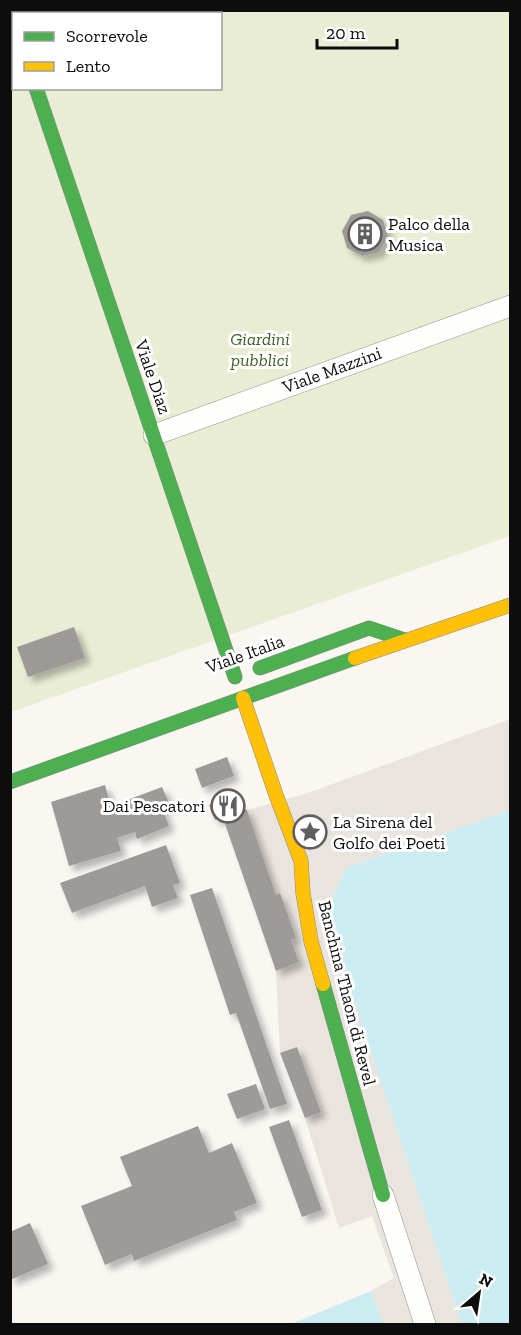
<svg xmlns="http://www.w3.org/2000/svg" width="521" height="1335" font-family="'Zilla Slab',serif">
  <defs>
    <filter id="shadow"><feDropShadow dx="5.5" dy="5.5" stdDeviation="3" flood-color="#0004"/></filter>
  </defs>
  <rect width="100%" height="100%" fill="#faf6f2"/>
  <!-- green -->
  <polygon fill="#e8edd3" points="213,11 510,11 510,536 11,712 10,81 13,80 14,88 220,88 220,14 204,13"/>
  <!-- plaza -->
  <polygon fill="#eae4de" points="510,719 510,810 346,868 325,914 462,1324 383,1324 371,1291 394,1278 372,1216 339,1228 305,1118 321,1111 297,1047 280,1053 276,971 299,962 291,940 280,893 276,895 247,810 308,793"/>
  <!-- water -->
  <g fill="#cbecf1">
    <polygon points="510,810 510,1324 462,1324 325,914 346,868"/>
    <polygon points="371,1291 383,1324 291,1324"/>
  </g>
  <!-- building -->
  <g fill="#9d9a98" filter="url(#shadow)">
    <polygon points="368,211 383,220 388,237 379,252 362,256 347,248 342,231 351,215"/>
    <polygon points="74,627 85,658 28,677 17,647"/>
    <polygon points="227,757 234,776 202,788 195,769"/>
    <polygon points="105,785 111,806 162,787 170,805 162,808 169,826 137,839 135,832 117,838 121,851 69,866 51,802"/>
    <polygon points="223,800 247,810 276,895 280,893 296,938 291,940 299,962 276,971 223,818 215,820 209,805"/>
    <polygon points="166,845 180,883 173,885 178,898 152,907 145,886 72,913 60,883"/>
    <polygon points="212,888 287,1104 270,1109 236,1013 230,1015 190,895"/>
    <polygon points="297,1047 321,1112 305,1118 280,1053"/>
    <polygon points="256,1084 265,1109 237,1119 227,1094"/>
    <polygon points="289,1120 322,1210 302,1217 269,1127"/>
    <polygon points="198,1126 209,1153 232,1143 257,1203 234,1212 237,1220 134,1261 132,1254 105,1265 81,1206 132,1186 120,1157"/>
    <polygon points="30,1223 48,1264 10,1280 10,1232"/>
  </g>
  <g fill="none" stroke-linecap="round" stroke-linejoin="round">
    <defs>
      <g id="street">
        <polyline points="164,14 172,10"/>
        <polyline points="10,23 14,30"/>
        <polyline points="10,67 14,66"/>
        <polyline points="154,435 510,306"/>
        <polyline points="383,1195 425,1324"/>
      </g>
      <g id="fast">
        <polyline points="36,88 235,677"/>
        <polyline points="260,668 369,628 405,640"/>
        <polyline points="10,782 355,658"/>
        <polyline points="323,984 383,1195"/>
      </g>
      <g id="slow">
        <polyline points="355,658 510,605"/>
        <polyline points="243,698 276,795 301,861 303,893 311,941 323,984"/>
      </g>
    </defs>
    <!-- street casing -->
    <use href="#street" stroke="#949290" stroke-width="22"/>
    <!-- fast casing -->
    <use href="#fast" stroke="#8a8987" stroke-width="15"/>
    <!-- slow casing -->
    <use href="#slow" stroke="#8a8987" stroke-width="15"/>
    <!-- street -->
    <use href="#street" stroke="#fefefd" stroke-width="21"/>
    <!-- fast -->
    <use href="#fast" stroke="#4caf50" stroke-width="14"/>
    <!-- slow -->
    <use href="#slow" stroke="#ffc107" stroke-width="14"/>
  </g>
  <!-- icons -->
  <defs>
    <symbol id="building-ring" viewBox="-11 -11 22 22"><circle r="9.5" fill="#fff" stroke="#605f5d" stroke-width="1.5"/><path d="M-4-6H4V6H1V3H-1V6H-4ZM-2.5-4.3h1.7v1.8h-1.7ZM.8-4.3h1.7v1.8H.8ZM-2.5-1h1.7V.8h-1.7ZM.8-1h1.7V.8H.8Z" fill="#605f5d"/></symbol>
    <symbol id="restaurant-ring" viewBox="-11 -11 22 22"><circle r="9.5" fill="#fff" stroke="#605f5d" stroke-width="1.5"/><path d="M-5-6h1v4h1v-4h1v4h1v-4h1v5L-1.5 .5V6h-2V.5L-5-1ZM5-6V6H3V1.5H1.5Q1.5-4 5-6Z" fill="#605f5d"/></symbol>
    <symbol id="sight-ring" viewBox="-11 -11 22 22"><circle r="9.5" fill="#fff" stroke="#605f5d" stroke-width="1.5"/><path d="M0-6L1.8-2.2L6-1.7L2.9 1.2L3.7 5.4L0 3.3L-3.7 5.4L-2.9 1.2L-6-1.7L-1.8-2.2Z" fill="#605f5d"/></symbol>
  </defs>
  <g fill-rule="evenodd">
    <use href="#building-ring" x="346" y="215" width="38" height="38"/>
    <use href="#restaurant-ring" x="209" y="787" width="38" height="38"/>
    <use href="#sight-ring" x="291" y="813" width="38" height="38"/>
  </g>
  <g text-anchor="middle" stroke-width="6" stroke-linejoin="round" paint-order="stroke">
    <!-- poi labels -->
    <g font-size="18" fill="#0d0d0d" stroke="#fff" text-anchor="start">
      <text x="388" y="230">Palco della<tspan x="388" dy="21">Musica</tspan></text>
      <text x="205" y="812" text-anchor="end">Dai Pescatori</text>
      <text x="333" y="828">La Sirena del<tspan x="333" dy="21">Golfo dei Poeti</tspan></text>
    </g>
    <!-- park labels -->
    <g font-size="18" font-style="italic" fill="#3c5f22" stroke="#fff">
      <text x="260" y="345">Giardini<tspan x="260" dy="21">pubblici</tspan></text>
    </g>
    <!-- street labels -->
    <g font-size="18" fill="#0d0d0d" stroke="#fff">
      <text transform="translate(332 370) rotate(-20)" y="6">Viale Mazzini</text>
      <text transform="translate(153 377) rotate(71)" y="6">Viale Diaz</text>
      <text transform="translate(245 654) rotate(-20)" y="6">Viale Italia</text>
      <text transform="translate(347 993) rotate(76)" y="6">Banchina Thaon di Revel</text>
    </g>
  </g>
  <!-- border -->
  <rect width="521" height="1335" fill="none" stroke="#0d0d0d" stroke-width="24"/>
  <!-- legend -->
  <rect x="12" y="12" width="210" height="78" fill="#ffffff" stroke="#9e9e9e" stroke-width="1.5"/>
  <rect x="24" y="32" width="30" height="9" fill="#4caf50" stroke="#9e9e9e" stroke-width="1.5"/>
  <text x="66" y="42" font-size="18" fill="#0d0d0d">Scorrevole</text>
  <rect x="24" y="62" width="30" height="9" fill="#ffc107" stroke="#9e9e9e" stroke-width="1.5"/>
  <text x="66" y="72" font-size="18" fill="#0d0d0d">Lento</text>
  <!-- north arrow -->
  <g transform="translate(479 1293) rotate(29)" stroke="#ffffff" stroke-width="4.5" paint-order="stroke">
  <path d="M0-4.5L10 22L0 15L-10 22Z" fill="#0d0d0d"/>
  <text y="-9" font-size="16" font-weight="bold" text-anchor="middle" fill="#0d0d0d">N</text>
  </g>
  <!-- scale -->
  <path d="M317 39v9h80v-9" fill="none" stroke="#0d0d0d" stroke-width="3"/>
  <text x="326" y="39" font-size="18" fill="#0d0d0d" stroke="#ffffff" stroke-width="4.5" paint-order="stroke">20 m</text>
</svg>
